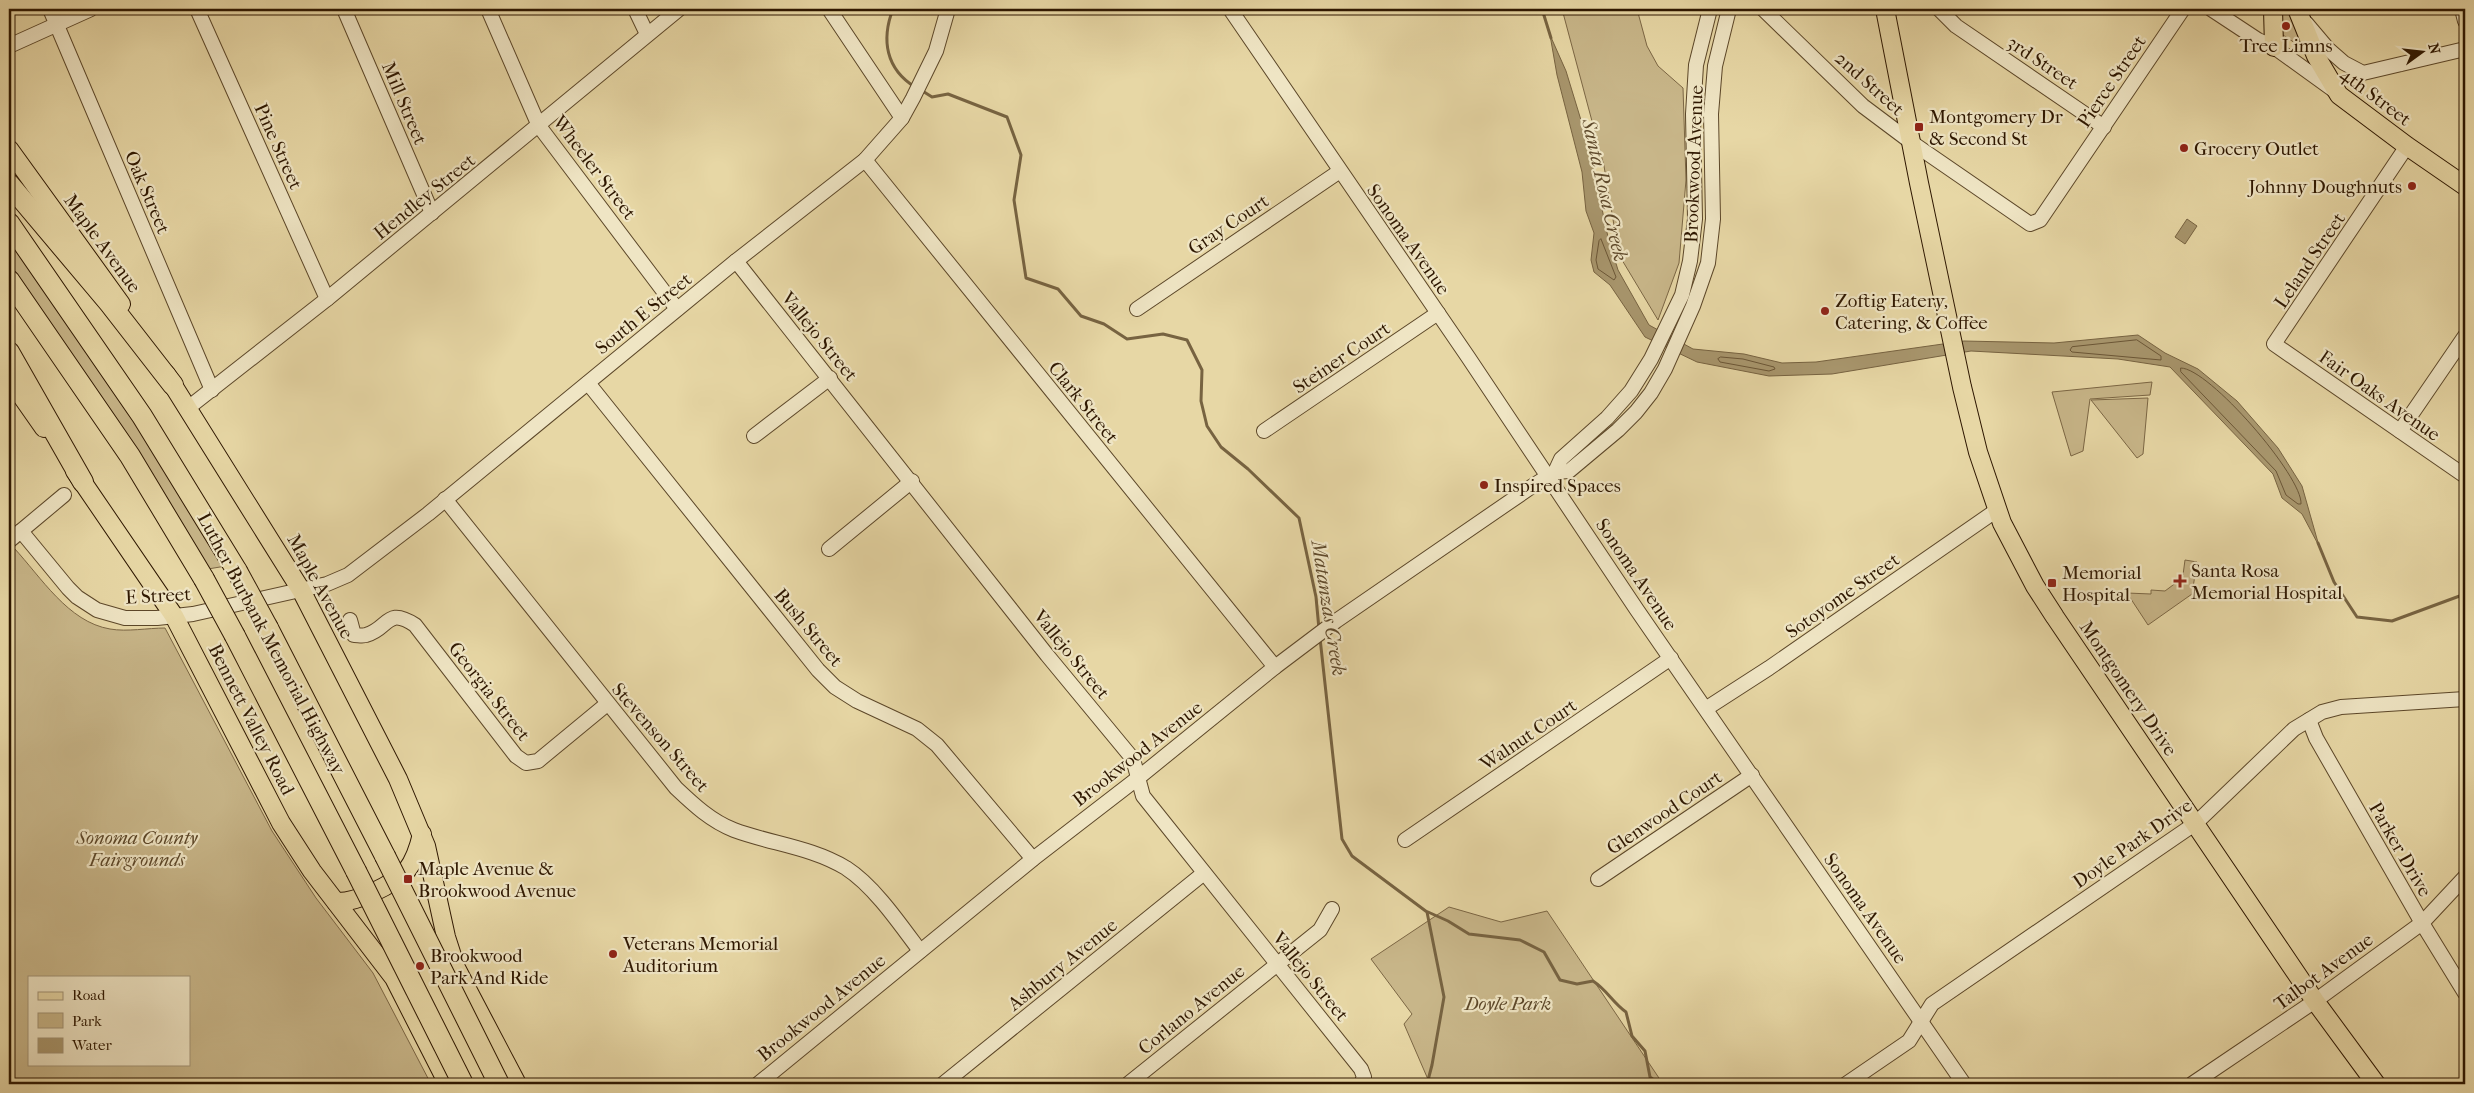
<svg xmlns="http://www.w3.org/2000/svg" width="2474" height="1093" font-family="'IM FELL French Canon',serif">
  <rect width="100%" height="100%" fill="#e7d7a5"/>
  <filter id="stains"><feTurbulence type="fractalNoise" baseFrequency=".004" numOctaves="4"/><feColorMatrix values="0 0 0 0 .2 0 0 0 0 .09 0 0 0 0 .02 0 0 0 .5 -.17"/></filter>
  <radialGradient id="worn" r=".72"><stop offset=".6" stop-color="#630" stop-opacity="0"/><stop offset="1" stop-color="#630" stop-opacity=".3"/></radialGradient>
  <!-- green -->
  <g fill="#c8b689" stroke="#7b6644" fill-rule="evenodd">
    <polygon points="1562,9 1637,9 1647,46 1658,66 1683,88 1686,180 1679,263 1658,320 1619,255 1604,166"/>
    <polygon points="2279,9 2292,9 2313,55 2280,33"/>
    <polygon points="9,236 97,362 226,566 208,569 104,402 9,266"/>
    <polygon points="2152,382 2150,395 2090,399 2083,451 2071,456 2052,392"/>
    <polygon points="2148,398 2143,454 2137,458 2091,400"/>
    <path d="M14,548C41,577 68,622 110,629C127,632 148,628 165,628L272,831L316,898L373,973L431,1084H9V552ZM29,977H189V1064H29Z"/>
    <polygon points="2185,560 2197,562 2192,594 2148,625 2127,593 2151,594 2151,590 2165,591 2177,582 2178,574 2183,575"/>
    <polygon points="1449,907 1501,922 1547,911 1663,1084 1430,1084 1404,1024 1412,1014 1371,959"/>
  </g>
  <!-- water -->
  <g fill="#a8966d" stroke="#776341">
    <polygon points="1550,35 1566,71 1588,143 1608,237 1618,270 1649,325 1693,349 1744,354 1782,363 1816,362 1964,341 2054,343 2138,335 2165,353 2198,369 2237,401 2278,448 2302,486 2319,546 2302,514 2282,498 2273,474 2170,367 2118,359 1971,351 1832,374 1769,376 1697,362 1645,337 1610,285 1594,272 1591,260 1594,233 1586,211 1582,172 1557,75"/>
    <polygon points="2187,219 2197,226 2185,244 2175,237"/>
  </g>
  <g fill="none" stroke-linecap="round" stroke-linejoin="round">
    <!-- shore -->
    <g stroke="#6b5636" stroke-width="1">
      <polygon points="1601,239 1616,277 1614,280 1598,269 1596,260 1599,241"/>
      <polygon points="2137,340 2161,356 2161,360 2072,352 2070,350 2072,347"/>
      <polygon points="1721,357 1743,359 1774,367 1775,369 1769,371 1720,362 1718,359"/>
      <path d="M2181,368C2209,368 2303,477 2301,504H2298L2286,495L2276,471L2181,372Z"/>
    </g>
    <!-- stream -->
    <g stroke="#776341" stroke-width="3">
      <path d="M893,9C881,40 886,69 915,87"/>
      <polyline points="1542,9 1551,38"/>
      <polyline points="921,90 932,97 948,94 1007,117 1021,155 1014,200 1026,278 1058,289 1081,316 1104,324 1127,339 1163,334 1187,340 1202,370 1201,401 1207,426 1221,447 1248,469 1299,518 1316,597 1319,629"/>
      <polyline points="2318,543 2334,582 2357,617 2392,621 2465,594"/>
      <polyline points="1320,638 1342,839 1352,856 1427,912 1444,997 1432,1065 1427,1084"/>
      <path d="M1428,912L1448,921L1469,934L1520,940L1544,952L1560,980L1577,984L1593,981C1607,990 1613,1003 1626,1012L1632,1036L1645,1051L1650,1077L1659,1084"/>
    </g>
    <defs>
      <g id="minor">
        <polyline points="50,9 212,390"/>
        <polyline points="197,9 327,299"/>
        <polyline points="344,9 432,213"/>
        <polyline points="488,9 539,126 677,309"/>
        <polyline points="635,9 647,34"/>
        <polyline points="829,9 902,118"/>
        <polyline points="1230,9 1468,357 1637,610 1964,1084"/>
        <polyline points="1763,9 1863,106 1911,142 2030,224 2040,220 2183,9"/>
        <polyline points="1939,9 1956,26 2104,127"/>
        <polyline points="2211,9 2258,40 2274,47 2335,91"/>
        <polyline points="2462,9 2465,21"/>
        <polyline points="2306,23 2328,49 2344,63 2363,73 2465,49"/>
        <polyline points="9,46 91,9"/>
        <polyline points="2407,146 2274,344 2465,476"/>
        <polyline points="865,160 1275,667"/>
        <polyline points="736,261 1047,655 1133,759 1143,796 1361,1069 1364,1077 1361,1084"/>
        <polyline points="1137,309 1340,171"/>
        <polyline points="588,383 818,670 835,687 857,701 917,729 937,745 1033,859"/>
        <polyline points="188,408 327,299 679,9"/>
        <polyline points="1264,431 1438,313"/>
        <polyline points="2400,431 2465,336"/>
        <polyline points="754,436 830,378"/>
        <polyline points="1555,472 1561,459 1607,418 1631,391 1651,359 1682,295 1690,261 1695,219 1693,114 1696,65 1710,9"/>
        <path d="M445,499L676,788C694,805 711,821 734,830C772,844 811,847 846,868C874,886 900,924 920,951"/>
        <polyline points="21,531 68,588 77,597 97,610 125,618 157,618 193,614 327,584 348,575 428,514 736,261 865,160 902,118 913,98 936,51 948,9"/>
        <polyline points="9,541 64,495"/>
        <polyline points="829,549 912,481"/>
        <path d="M350,620L354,635C358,635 363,636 366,635C389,629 386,606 415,625L516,756L526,763L538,761L607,704"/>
        <polyline points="1707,708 1769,668 1997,510"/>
        <polyline points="2309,720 2316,738 2422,923 2465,993"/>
        <polyline points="1405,840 1671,658"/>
        <polyline points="1598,879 1752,775"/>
        <polyline points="758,1084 1033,859 1138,778 1275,667 1336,621 1531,487 1555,472 1569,471 1618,430 1636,412 1651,393 1665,369 1693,306 1708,263 1713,219 1711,114 1715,66 1729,9"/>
        <polyline points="943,1084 1204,873"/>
        <polyline points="1128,1084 1320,930 1332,909"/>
        <polyline points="1846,1084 1909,1041 1932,1004 2196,823 2294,729 2322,712 2341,707 2465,699"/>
        <polyline points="2192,1084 2315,1001 2422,923 2465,877"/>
      </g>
      <g id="major">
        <polyline points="1885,9 1919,183 1962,387 1978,452 2002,523 2035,586 2055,617 2315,1001 2376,1084"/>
        <polyline points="2273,9 2274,47"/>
        <polyline points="2297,9 2316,56 2339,95 2407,146 2465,186"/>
        <polyline points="9,149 121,304"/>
        <polyline points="166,374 301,590 398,779 426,846 446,937 456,968 517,1084"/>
        <polyline points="9,378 44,428"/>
        <polyline points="75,471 174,616 281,823 312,871 394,978 448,1084"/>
        <path d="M336,902C356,903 393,885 407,870C415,860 419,847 422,834"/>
      </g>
      <g id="highway">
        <polyline points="9,184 110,304 173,385"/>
        <polyline points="9,223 142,416 237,571"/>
        <polyline points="9,280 130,456 204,579"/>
        <polyline points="9,352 83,482"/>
        <polyline points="268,628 385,856"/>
        <polyline points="235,636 356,871"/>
      </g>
    </defs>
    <!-- minor casing -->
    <use href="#minor" stroke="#5c4729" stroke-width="16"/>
    <!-- major casing -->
    <use href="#major" stroke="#2e1700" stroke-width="20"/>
    <!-- highway casing -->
    <use href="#highway" stroke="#2e1700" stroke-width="22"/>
    <!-- minor -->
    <use href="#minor" stroke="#efe5c4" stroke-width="14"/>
    <!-- major -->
    <use href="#major" stroke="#e7d7a5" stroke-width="18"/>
    <!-- highway -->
    <use href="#highway" stroke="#e7d7a5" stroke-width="20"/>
    <defs>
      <g id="highway-bridge">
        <polyline points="237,571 268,628"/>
        <polyline points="204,579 235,636"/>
        <polyline points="385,856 499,1084"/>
        <polyline points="356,871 463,1084"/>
      </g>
    </defs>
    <!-- highway-bridge casing -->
    <use href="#highway-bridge" stroke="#2e1700" stroke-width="22" stroke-linecap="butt"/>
    <!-- highway-bridge -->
    <use href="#highway-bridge" stroke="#e7d7a5" stroke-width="20"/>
  </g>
  <!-- markers -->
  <g fill="#8f2418" stroke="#efe5c4" stroke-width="2">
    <circle cx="2286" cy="26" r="5"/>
    <rect x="1914" y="122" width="10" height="10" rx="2.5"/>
    <circle cx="2184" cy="148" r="5"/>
    <circle cx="2412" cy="186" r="5"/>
    <circle cx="1825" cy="311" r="5"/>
    <circle cx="1484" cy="485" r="5"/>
    <path d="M2177.5 573.5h5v5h5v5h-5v5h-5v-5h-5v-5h5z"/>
    <rect x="2047" y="578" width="10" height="10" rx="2.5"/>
    <rect x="403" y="874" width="10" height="10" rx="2.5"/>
    <circle cx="613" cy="954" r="5"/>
    <circle cx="420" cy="966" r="5"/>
  </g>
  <g text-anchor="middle" stroke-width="4.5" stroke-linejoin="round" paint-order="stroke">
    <!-- poi labels -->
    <g font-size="19" fill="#2e1700" stroke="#efe5c4" text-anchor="start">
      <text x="2286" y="52" text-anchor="middle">Tree Limns</text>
      <text x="1929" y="123">Montgomery Dr<tspan x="1929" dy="22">&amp; Second St</tspan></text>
      <text x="2194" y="155">Grocery Outlet</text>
      <text x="2402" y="193" text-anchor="end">Johnny Doughnuts</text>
      <text x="1835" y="307">Zoftig Eatery,<tspan x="1835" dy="22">Catering, &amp; Coffee</tspan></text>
      <text x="1494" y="492">Inspired Spaces</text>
      <text x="2191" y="577">Santa Rosa<tspan x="2191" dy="22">Memorial Hospital</tspan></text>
      <text x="2062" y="579">Memorial<tspan x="2062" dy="22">Hospital</tspan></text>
      <text x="418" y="875">Maple Avenue &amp;<tspan x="418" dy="22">Brookwood Avenue</tspan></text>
      <text x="623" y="950">Veterans Memorial<tspan x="623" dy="22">Auditorium</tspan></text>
      <text x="430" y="962">Brookwood<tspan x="430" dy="22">Park And Ride</tspan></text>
    </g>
    <!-- street labels -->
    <g font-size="19" fill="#2e1700" stroke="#efe5c4">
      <text transform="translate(2043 62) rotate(34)" y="7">3rd Street</text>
      <text transform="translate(2111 81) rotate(-56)" y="7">Pierce Street</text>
      <text transform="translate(1870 83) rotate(42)" y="7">2nd Street</text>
      <text transform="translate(2376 96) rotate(37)" y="7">4th Street</text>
      <text transform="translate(405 103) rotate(67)" y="7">Mill Street</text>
      <text transform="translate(279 146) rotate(66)" y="7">Pine Street</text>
      <text transform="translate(1693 164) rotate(-88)" y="7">Brookwood Avenue</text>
      <text transform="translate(595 167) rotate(53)" y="7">Wheeler Street</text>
      <text transform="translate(148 192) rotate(67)" y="7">Oak Street</text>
      <text transform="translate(424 196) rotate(-39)" y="7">Hendley Street</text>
      <text transform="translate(1228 224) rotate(-34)" y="7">Gray Court</text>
      <text transform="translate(1409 239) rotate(55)" y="7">Sonoma Avenue</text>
      <text transform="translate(103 243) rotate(54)" y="7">Maple Avenue</text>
      <text transform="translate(2309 260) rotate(-56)" y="7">Leland Street</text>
      <text transform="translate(643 313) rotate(-39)" y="7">South E Street</text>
      <text transform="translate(820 336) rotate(51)" y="7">Vallejo Street</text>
      <text transform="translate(1341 357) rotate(-34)" y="7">Steiner Court</text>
      <text transform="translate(2380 395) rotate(35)" y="7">Fair Oaks Avenue</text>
      <text transform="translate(1084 402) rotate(51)" y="7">Clark Street</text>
      <text transform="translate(1637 574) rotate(56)" y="7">Sonoma Avenue</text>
      <text transform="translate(321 586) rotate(61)" y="7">Maple Avenue</text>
      <text transform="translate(158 595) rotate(-3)" y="7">E Street</text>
      <text transform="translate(1842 595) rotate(-35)" y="7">Sotoyome Street</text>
      <text transform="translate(809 627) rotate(50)" y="7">Bush Street</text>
      <text transform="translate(272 643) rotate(62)" y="7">Luther Burbank Memorial Highway</text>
      <text transform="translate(1072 654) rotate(51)" y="7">Vallejo Street</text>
      <text transform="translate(2129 688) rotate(56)" y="7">Montgomery Drive</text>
      <text transform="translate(490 691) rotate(52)" y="7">Georgia Street</text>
      <text transform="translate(252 719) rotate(63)" y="7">Bennett Valley Road</text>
      <text transform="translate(1528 734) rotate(-34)" y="7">Walnut Court</text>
      <text transform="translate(661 737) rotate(49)" y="7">Stevenson Street</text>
      <text transform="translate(1137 753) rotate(-38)" y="7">Brookwood Avenue</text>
      <text transform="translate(1664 812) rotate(-34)" y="7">Glenwood Court</text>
      <text transform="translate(2132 843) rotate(-35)" y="7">Doyle Park Drive</text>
      <text transform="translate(2401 849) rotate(60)" y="7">Parker Drive</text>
      <text transform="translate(1866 908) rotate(55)" y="7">Sonoma Avenue</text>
      <text transform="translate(1062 964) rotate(-39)" y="7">Ashbury Avenue</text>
      <text transform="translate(2323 971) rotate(-36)" y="7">Talbot Avenue</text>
      <text transform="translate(1311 976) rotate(51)" y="7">Vallejo Street</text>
      <text transform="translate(821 1007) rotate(-39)" y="7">Brookwood Avenue</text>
      <text transform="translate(1191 1009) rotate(-39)" y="7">Corlano Avenue</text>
    </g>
    <!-- park labels -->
    <g font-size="19" font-style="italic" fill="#5c4729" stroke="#efe5c4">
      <text x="137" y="844">Sonoma County<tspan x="137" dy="22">Fairgrounds</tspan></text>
      <text x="1508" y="1010">Doyle Park</text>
    </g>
    <!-- water labels -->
    <g font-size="20" font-style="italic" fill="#5f4a2c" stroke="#efe5c4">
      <text transform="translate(1605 190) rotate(77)" y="7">Santa Rosa Creek</text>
      <text transform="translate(1329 608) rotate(81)" y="7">Matanzas Creek</text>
    </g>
  </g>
  <!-- margin -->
  <rect width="2474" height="1093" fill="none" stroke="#e7d7a5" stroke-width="30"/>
  <rect x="10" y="10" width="2454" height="1073" fill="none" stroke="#2e1700" stroke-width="2.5"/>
  <rect x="15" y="15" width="2444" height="1063" fill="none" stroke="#2e1700"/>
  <!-- legend -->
  <rect x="28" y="976" width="162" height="90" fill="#efe5c4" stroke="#a29376"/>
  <rect x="38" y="992" width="25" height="8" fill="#e7d7a5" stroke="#a29376"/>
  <text x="72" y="1000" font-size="15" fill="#2e1700">Road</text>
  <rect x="38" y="1013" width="25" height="15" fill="#c8b689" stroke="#a29376"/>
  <text x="72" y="1026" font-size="15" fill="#2e1700">Park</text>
  <rect x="38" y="1038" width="25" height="15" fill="#a8966d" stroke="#a29376"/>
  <text x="72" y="1050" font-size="15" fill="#2e1700">Water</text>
  <!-- north arrow -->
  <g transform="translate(2422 52) rotate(75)" stroke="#efe5c4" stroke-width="4" paint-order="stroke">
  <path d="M0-4L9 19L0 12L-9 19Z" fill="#2e1700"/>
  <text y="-8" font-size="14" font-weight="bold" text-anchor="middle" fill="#2e1700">N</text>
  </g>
  <rect width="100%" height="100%" filter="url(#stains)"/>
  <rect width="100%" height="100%" fill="url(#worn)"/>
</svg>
